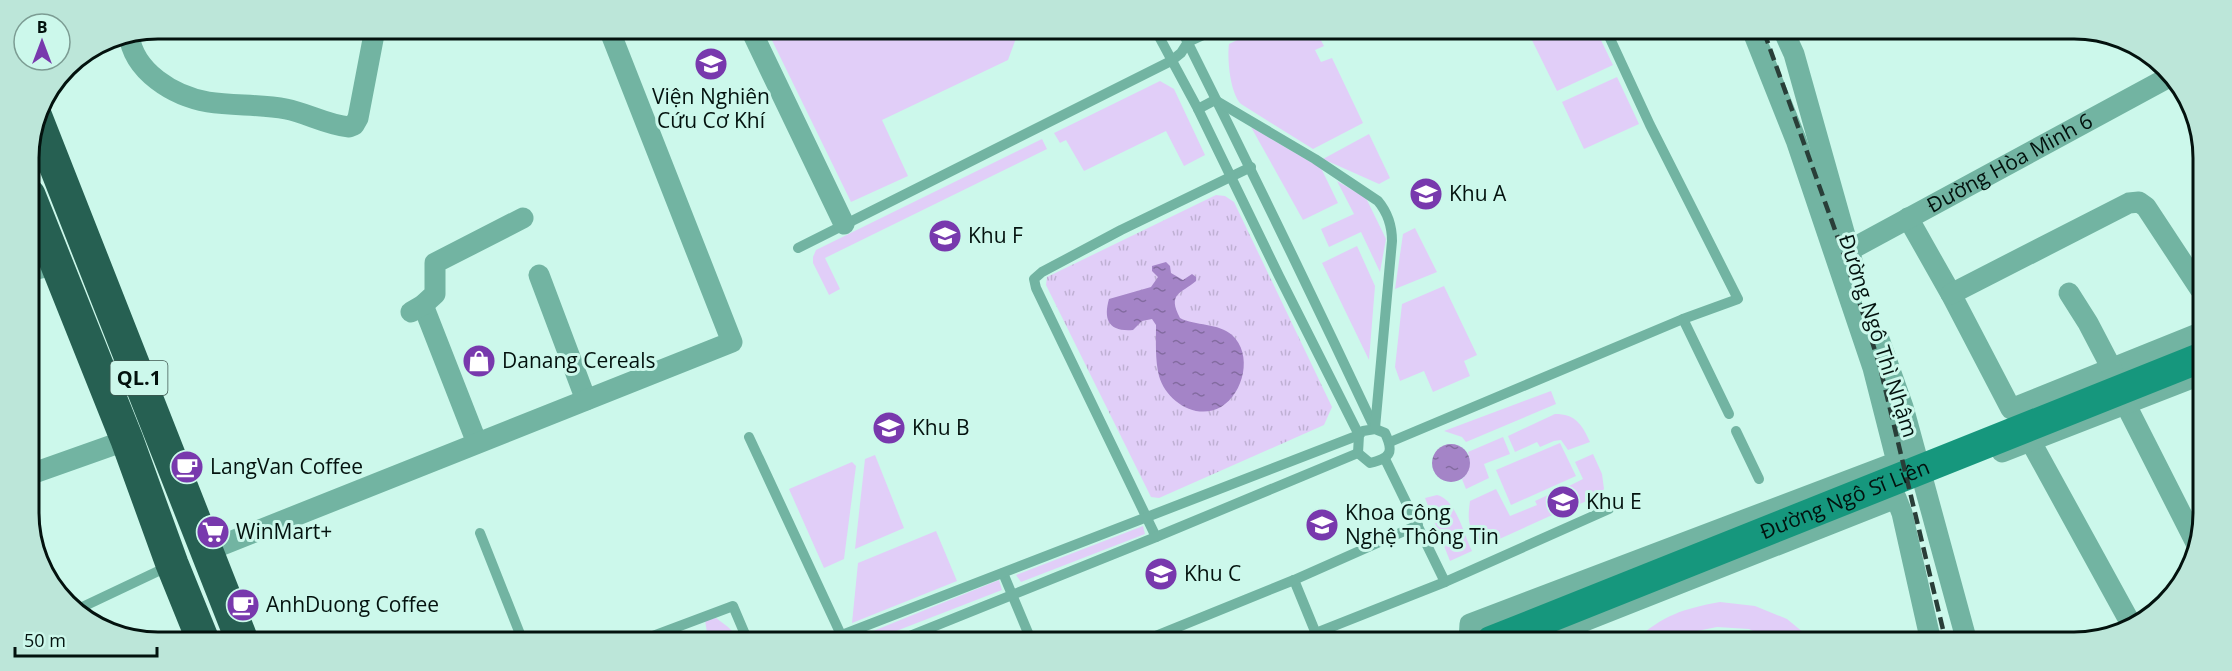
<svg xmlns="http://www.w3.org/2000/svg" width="2232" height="671" font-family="'Open Sans',sans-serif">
  <defs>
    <pattern id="park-tufts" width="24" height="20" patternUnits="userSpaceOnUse" patternTransform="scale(1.5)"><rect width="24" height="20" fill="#e1cef8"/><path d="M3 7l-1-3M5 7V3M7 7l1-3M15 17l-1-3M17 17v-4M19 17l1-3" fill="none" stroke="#bfb0d3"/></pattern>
    <pattern id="water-ripples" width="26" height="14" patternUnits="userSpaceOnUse" patternTransform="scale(1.5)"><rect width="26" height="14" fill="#a484c7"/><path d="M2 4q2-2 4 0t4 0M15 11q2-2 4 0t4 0" fill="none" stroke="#836ba0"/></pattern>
  </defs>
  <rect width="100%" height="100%" fill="#ccf8eb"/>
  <!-- grass -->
  <g fill="#e1cef8">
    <polygon points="767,30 1019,30 1008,60 882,120 908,176 851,202"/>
    <path d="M1256,31H1316L1324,46L1315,50L1321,62L1332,58L1363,123L1313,149L1241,104C1230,93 1227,59 1229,44Z"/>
    <polygon points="1528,32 1597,32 1613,65 1557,91"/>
    <polygon points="1617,77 1639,124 1584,149 1562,102"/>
    <polygon points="1160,81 1174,89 1205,155 1184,166 1166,131 1084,171 1066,140 1060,143 1054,133"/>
    <polygon points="1251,127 1321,168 1338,203 1303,220"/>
    <polygon points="1369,134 1390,178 1379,184 1323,159"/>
    <polygon points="1042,139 1047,149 825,258 840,289 829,295 813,263 813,257 816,250"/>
    <polygon points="1337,181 1366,198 1386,239 1380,272 1361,232 1329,247 1321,229 1354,214"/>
    <polygon points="1415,228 1437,272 1395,289 1403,234"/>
    <polygon points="1357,246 1375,286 1369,360 1322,263"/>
    <polygon points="1444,286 1477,355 1464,361 1470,376 1433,392 1424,371 1400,381 1395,367 1402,304"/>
    <polygon points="1551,391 1556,404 1466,442 1462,437 1444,431"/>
    <path d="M1555,414C1575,414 1582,424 1590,442L1568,450L1561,440L1554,441L1540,447L1537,442L1515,452L1508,436Z"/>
    <path d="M1503,437L1510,454L1484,464L1489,478L1466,489L1462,479C1469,474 1471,460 1468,452Z"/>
    <polygon points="1560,443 1576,476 1511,505 1496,470"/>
    <polygon points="1593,454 1602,474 1604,489 1598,496 1575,506 1567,487 1583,479 1575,462"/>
    <polygon points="875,455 904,528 855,549 865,459"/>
    <polygon points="852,462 856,466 844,559 824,568 789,489"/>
    <path d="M1496,489L1510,516L1537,505L1535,501L1561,489L1570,507L1486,545C1468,530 1467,523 1470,501Z"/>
    <path d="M1437,495C1456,499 1464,535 1472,551L1450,561L1425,498Z"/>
    <polygon points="1143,526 1145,534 1021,582 1016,575"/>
    <polygon points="936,531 957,581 852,623 858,563"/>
    <polygon points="999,580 1002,590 873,640 851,640"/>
    <path d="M1720,602L1755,606L1787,619L1815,642H1777L1749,629L1717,627L1687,633L1671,641H1634C1664,615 1682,609 1720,602Z"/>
    <polygon points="716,618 728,627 740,639 708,639 705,620"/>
  </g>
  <!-- park -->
  <polygon fill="url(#park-tufts)" points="1216,195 1225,196 1234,202 1332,407 1324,425 1159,498 1151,497 1046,285 1047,277"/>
  <!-- water -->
  <g fill="url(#water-ripples)">
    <path d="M1166,262L1170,266L1171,273L1183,280L1192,274L1196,277V281C1181,294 1167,293 1180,318C1195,326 1219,323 1232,335C1253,354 1244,393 1221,407C1196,421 1166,401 1159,376C1155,360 1156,341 1156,325L1152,319L1142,321L1133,330C1109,332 1103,320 1109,299L1151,287L1158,277L1152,271V266Z"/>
    <circle cx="1451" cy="463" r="19"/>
  </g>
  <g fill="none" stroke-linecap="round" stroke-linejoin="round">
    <!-- lane -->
    <g stroke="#72b4a2" stroke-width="10">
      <path d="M1182,31C1248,163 1312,295 1375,429L1385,433C1394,452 1391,458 1370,463L1358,453L1359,435L1363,431L1375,429"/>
      <path d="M1198,109L1215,100L1315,159L1378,201C1388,213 1392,226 1392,241L1375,428"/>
      <polyline points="798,248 1171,61 1181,53 1188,42 1212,31"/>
      <polyline points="1683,319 1729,414"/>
      <polyline points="1736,431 1759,479"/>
      <polyline points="749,437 843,639"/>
      <polyline points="1390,442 1683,319 1738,299 1650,125 1607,32"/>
      <polyline points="1385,459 1445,582 1609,509"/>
      <polyline points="480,533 522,639"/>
      <polyline points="1156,537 1036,288 1034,279 1042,272 1121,230 1251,167"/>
      <polyline points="1003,573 1031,640"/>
      <polyline points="1294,580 1319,641"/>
      <polyline points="76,610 169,566"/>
      <polyline points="1316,633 1445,582"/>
      <polyline points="645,639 733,606 747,639"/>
      <polyline points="829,640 1359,435 1279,276 1198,109 1156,31"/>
      <polyline points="900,640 1156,537 1358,453"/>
      <polyline points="1146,640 1294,580 1418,525"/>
    </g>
    <!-- street -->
    <g stroke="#72b4a2" stroke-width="21">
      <polyline points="751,30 844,224"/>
      <polyline points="1784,32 1794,54 1853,264"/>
      <path d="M129,34C133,72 174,96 208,102C234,106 260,104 286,109C307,113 327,125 349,127L354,125L358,118L375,29"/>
      <polyline points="1908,218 1951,294 2011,409 2200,333"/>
      <path id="s1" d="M1848,251L2171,76"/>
      <polyline points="29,271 56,264"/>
      <polyline points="539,275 586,400"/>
      <polyline points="2069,293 2088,323 2112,369"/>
      <polyline points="1951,294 2129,203 2139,202 2146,207 2200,289"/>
      <polyline points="423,305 477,443"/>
      <polyline points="411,312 423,305 435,294 435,263 523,218"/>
      <polyline points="1879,339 1903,407 1967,642"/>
      <polyline points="2126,405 2196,543"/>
      <polyline points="2031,442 2131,624"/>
      <polyline points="2002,452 2200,375"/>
      <polyline points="31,474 127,440"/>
      <polyline points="207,551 732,342 609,29"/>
      <polyline points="1469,641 1470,624 1897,462 1873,368 1796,140 1753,32"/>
      <polyline points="1534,641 1896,498 1902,513 1931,642"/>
    </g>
    <!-- secondary -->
    <path stroke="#16977d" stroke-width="30" id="s2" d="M1491,641L2200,358"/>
    <!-- highway -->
    <g stroke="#266052" stroke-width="33">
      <polyline points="36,117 241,638"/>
      <polyline points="29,195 127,440 172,564 202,638"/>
    </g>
    <!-- rail -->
    <polyline stroke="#293e38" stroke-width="4.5" stroke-dasharray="12 6" stroke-linecap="butt" points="1764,32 1844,255 1879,363 1946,642"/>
  </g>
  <!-- icons -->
  <defs>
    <symbol id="school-disc" viewBox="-11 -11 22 22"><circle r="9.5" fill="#7839ad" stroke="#ccf8eb"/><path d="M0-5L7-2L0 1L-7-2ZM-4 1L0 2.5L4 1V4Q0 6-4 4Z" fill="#fff"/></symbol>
    <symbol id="university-disc" viewBox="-11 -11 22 22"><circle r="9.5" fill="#7839ad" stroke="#ccf8eb"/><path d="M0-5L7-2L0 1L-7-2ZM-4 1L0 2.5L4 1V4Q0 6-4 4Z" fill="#fff"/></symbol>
    <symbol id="shop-disc" viewBox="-11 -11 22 22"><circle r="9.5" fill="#7839ad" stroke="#ccf8eb"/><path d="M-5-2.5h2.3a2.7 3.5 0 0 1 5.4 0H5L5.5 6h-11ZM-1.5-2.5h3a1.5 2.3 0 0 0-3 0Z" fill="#fff"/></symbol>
    <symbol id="cafe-disc" viewBox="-11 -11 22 22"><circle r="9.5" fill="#7839ad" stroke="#ccf8eb"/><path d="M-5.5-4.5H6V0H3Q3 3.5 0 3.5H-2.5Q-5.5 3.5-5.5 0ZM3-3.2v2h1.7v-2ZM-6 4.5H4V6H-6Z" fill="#fff"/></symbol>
    <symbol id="supermarket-disc" viewBox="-11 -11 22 22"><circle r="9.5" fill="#7839ad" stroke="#ccf8eb"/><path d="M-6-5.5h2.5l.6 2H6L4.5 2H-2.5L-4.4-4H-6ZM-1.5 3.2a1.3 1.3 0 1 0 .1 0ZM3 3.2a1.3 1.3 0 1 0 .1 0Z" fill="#fff"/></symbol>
  </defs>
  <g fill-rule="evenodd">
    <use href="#school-disc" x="692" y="45" width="38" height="38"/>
    <use href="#university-disc" x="1407" y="175" width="38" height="38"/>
    <use href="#school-disc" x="926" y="217" width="38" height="38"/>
    <use href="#shop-disc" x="460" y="342" width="38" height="38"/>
    <use href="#school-disc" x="870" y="409" width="38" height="38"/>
    <use href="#cafe-disc" x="168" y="448" width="38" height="38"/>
    <use href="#school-disc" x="1544" y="483" width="38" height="38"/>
    <use href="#school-disc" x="1303" y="506" width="38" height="38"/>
    <use href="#supermarket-disc" x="194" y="513" width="38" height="38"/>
    <use href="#school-disc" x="1142" y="555" width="38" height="38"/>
    <use href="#cafe-disc" x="224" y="586" width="38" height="38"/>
  </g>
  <g text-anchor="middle" stroke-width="6" stroke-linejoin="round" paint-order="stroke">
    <!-- shield labels -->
    <rect fill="#ccf8eb" stroke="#3f5750" stroke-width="1.5" x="110.5" y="361" width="57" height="34" rx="4.5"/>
    <g font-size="20" font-weight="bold" fill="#03120e">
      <text x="139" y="385">QL.1</text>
    </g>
    <!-- poi labels -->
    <g font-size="21" fill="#03120e" stroke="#ccf8eb" text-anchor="start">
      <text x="711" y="104" text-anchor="middle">Viện Nghiên<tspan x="711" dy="24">Cứu Cơ Khí</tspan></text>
      <text x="1449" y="201">Khu A</text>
      <text x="968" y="243">Khu F</text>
      <text x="502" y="368">Danang Cereals</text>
      <text x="912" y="435">Khu B</text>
      <text x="210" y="474">LangVan Coffee</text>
      <text x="1586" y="509">Khu E</text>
      <text x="1345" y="520">Khoa Công<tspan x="1345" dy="24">Nghệ Thông Tin</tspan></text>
      <text x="236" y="539">WinMart+</text>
      <text x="1184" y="581">Khu C</text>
      <text x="266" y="612">AnhDuong Coffee</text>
    </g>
    <!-- street labels -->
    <g font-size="21" fill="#03120e" stroke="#ccf8eb">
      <text dy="7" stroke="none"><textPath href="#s1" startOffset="184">Đường Hòa Minh 6</textPath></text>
      <text transform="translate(1878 336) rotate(72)" y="7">Đường Ngô Thì Nhậm</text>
      <text dy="7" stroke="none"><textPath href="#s2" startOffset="381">Đường Ngô Sĩ Liên</textPath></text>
    </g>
  </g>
  <!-- crop -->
  <path d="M0 0H2232V671H0ZM158 39H2074A119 119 0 0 1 2193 158V513A119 119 0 0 1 2074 632H158A119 119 0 0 1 39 513V158A119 119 0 0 1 158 39Z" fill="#bce6d9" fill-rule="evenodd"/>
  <path fill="none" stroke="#03120e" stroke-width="3" d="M158 39H2074A119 119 0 0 1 2193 158V513A119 119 0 0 1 2074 632H158A119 119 0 0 1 39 513V158A119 119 0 0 1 158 39Z"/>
  <!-- north arrow -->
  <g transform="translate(42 42)"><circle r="28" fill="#ccf8eb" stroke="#7c9c93" stroke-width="1.5"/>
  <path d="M0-4.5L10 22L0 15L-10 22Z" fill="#7839ad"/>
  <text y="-9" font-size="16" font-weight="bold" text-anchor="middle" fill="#03120e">B</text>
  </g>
  <!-- scale -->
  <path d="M15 647v9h142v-9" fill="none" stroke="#03120e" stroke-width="3"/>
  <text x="24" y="647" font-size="18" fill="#03120e" stroke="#ccf8eb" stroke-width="4.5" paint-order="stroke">50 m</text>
</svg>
